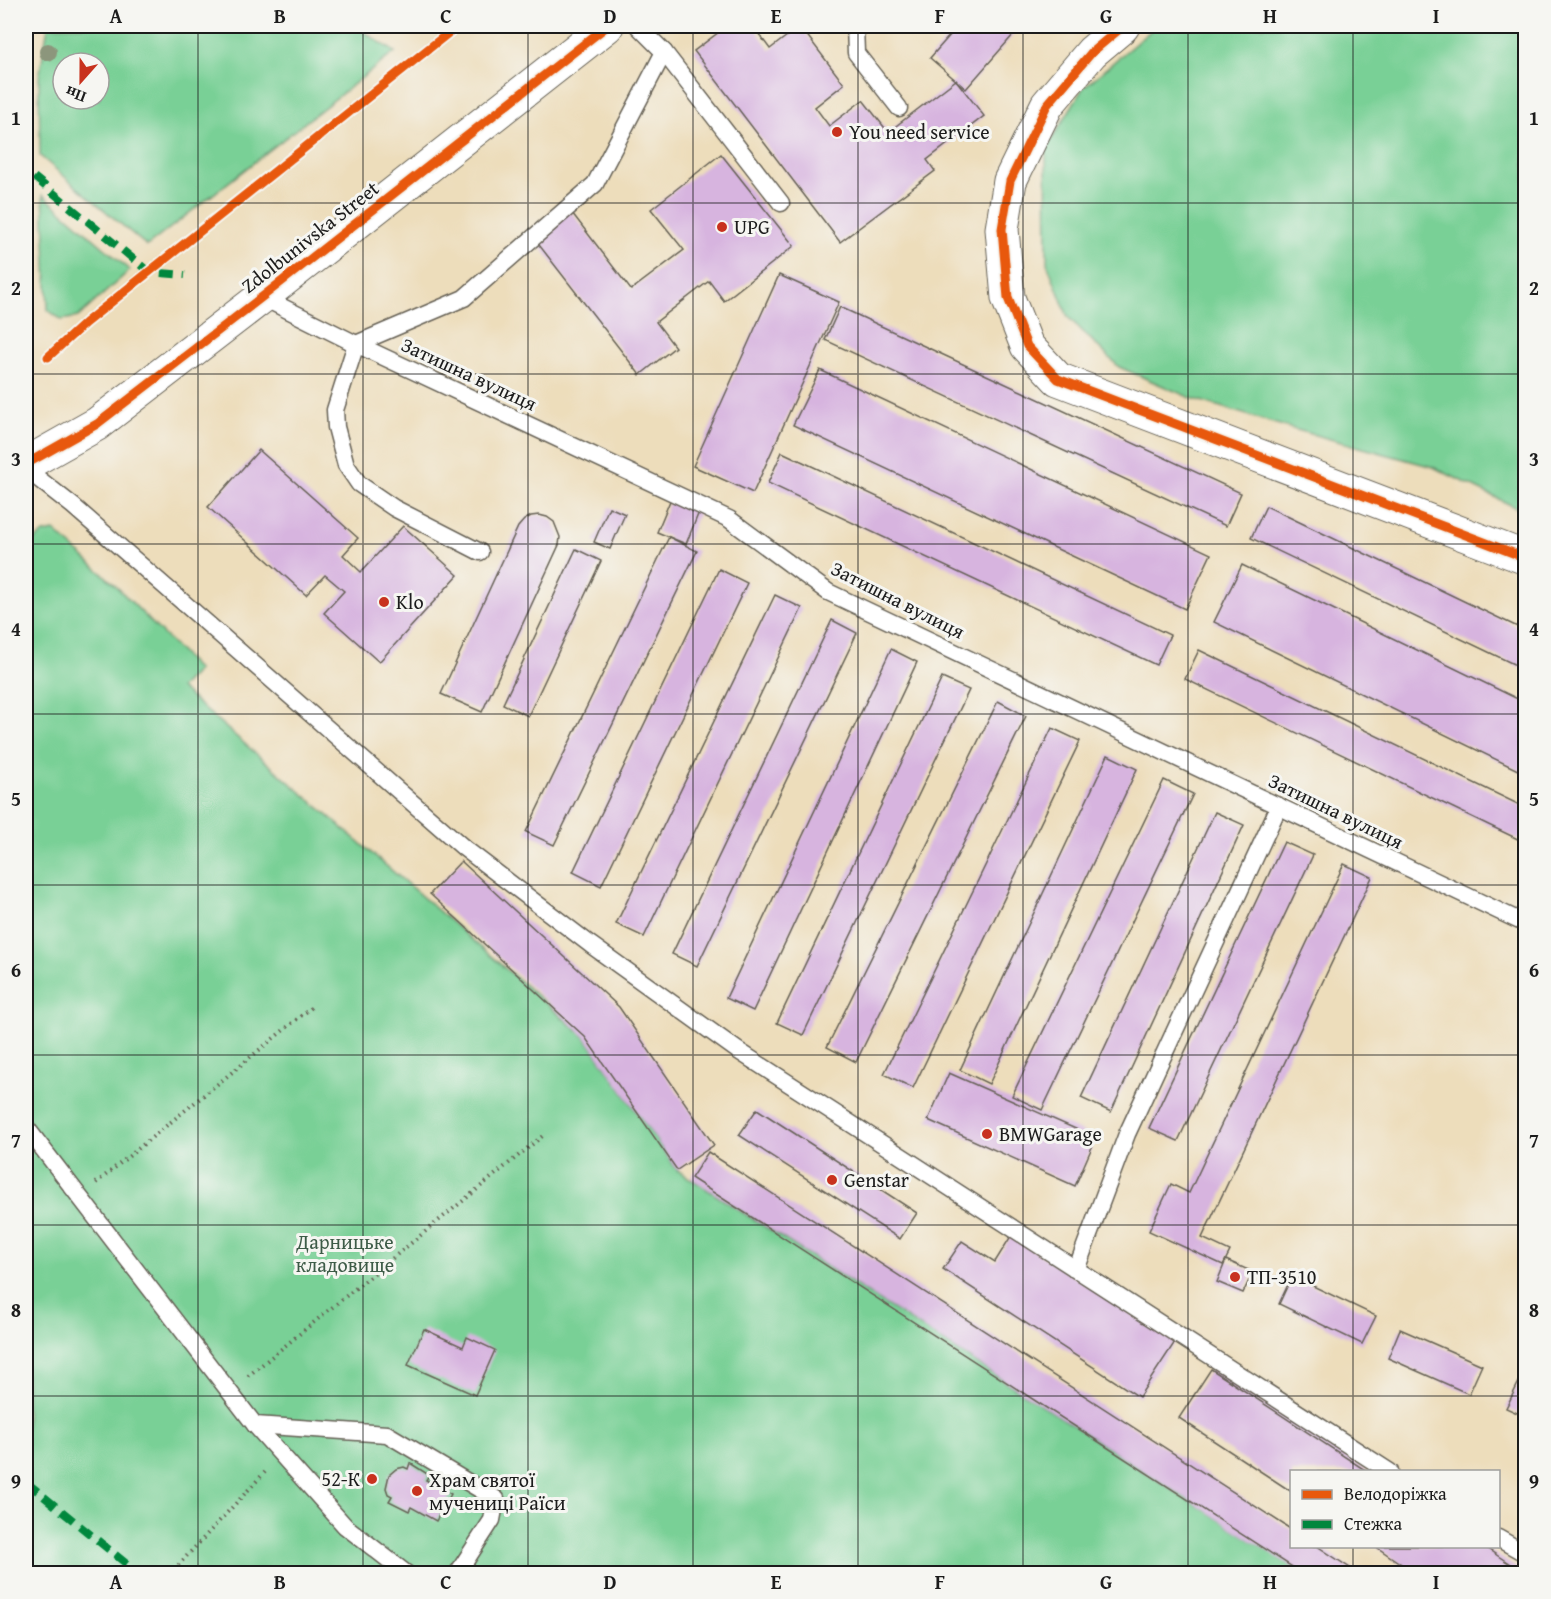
<svg xmlns="http://www.w3.org/2000/svg" width="1551" height="1599" font-family="'Gentium Book Plus',serif">
  <rect width="100%" height="100%" fill="#f6f6f2"/>
  <filter id="ink" filterUnits="userSpaceOnUse"><feTurbulence type="fractalNoise" baseFrequency=".0167" numOctaves="2"/><feDisplacementMap in="SourceGraphic" scale="12" xChannelSelector="R" yChannelSelector="G"/><feConvolveMatrix kernelMatrix="1 2 1 2 8 2 1 2 1" color-interpolation-filters="sRGB"/></filter>
  <filter id="wash" filterUnits="userSpaceOnUse"><feTurbulence type="fractalNoise" baseFrequency=".008" numOctaves="4" result="noise"/><feDisplacementMap in="SourceGraphic" scale="24" xChannelSelector="R" yChannelSelector="G"/><feGaussianBlur stdDeviation="1.35" result="paint"/><feColorMatrix in="noise" values="0 0 0 0 0 0 0 0 0 0 0 0 0 0 0 0 0 1.4 0 .05"/><feComposite in="paint" operator="in"/></filter>
  <g filter="url(#wash)">
    <rect width="100%" height="100%" fill="#edddbb"/>
    <!-- green -->
    <g fill="#79d096" stroke="#4a7659" stroke-width="1.5" fill-rule="evenodd">
      <path d="M48,26H355L395,52L147,246L40,156L39,78ZM63,63H99V99H63Z"/>
      <polygon points="1156,26 1525,26 1525,512 1433,467 1293,429 1191,398 1119,367 1068,317 1047,263 1046,149 1083,88"/>
      <polygon points="43,195 130,270 78,317 62,320 48,310"/>
      <polygon points="54,531 112,582 198,670 180,688 585,1037 677,1170 1302,1573 26,1574 26,547 43,533"/>
    </g>
    <g id="blocks">
      <!-- building -->
      <g fill="#d7b4df">
        <polygon points="727,26 753,26 770,49 800,26 844,84 815,107 829,126 863,100 888,132 956,80 984,116 927,160 935,171 840,242 694,51"/>
        <polygon points="958,26 1021,26 966,89 930,58"/>
        <polygon points="721,154 794,246 724,301 709,281 656,322 675,347 640,375 529,232 566,205 631,290 684,250 651,209"/>
        <polygon points="779,275 839,302 753,493 693,466"/>
        <polygon points="840,307 1241,493 1226,526 825,340"/>
        <polygon points="820,370 1211,554 1185,609 793,425"/>
        <polygon points="259,450 358,538 343,555 361,572 403,526 458,575 379,662 324,613 344,591 325,575 306,595 208,507"/>
        <polygon points="782,452 1170,635 1156,665 768,483"/>
        <polygon points="672,496 701,507 686,544 657,532"/>
        <polygon points="1266,506 1526,631 1526,670 1251,538"/>
        <polygon points="609,507 625,514 610,549 594,542"/>
        <polygon points="539,515 547,517 554,522 560,537 559,545 482,712 441,694 518,527 524,520 531,516"/>
        <polygon points="669,537 697,551 554,845 526,832"/>
        <polygon points="576,549 601,561 528,716 503,704"/>
        <polygon points="1242,565 1526,703 1526,774 1214,622"/>
        <polygon points="719,569 747,583 601,886 573,872"/>
        <polygon points="775,595 802,608 644,937 616,924"/>
        <polygon points="832,620 857,633 697,966 672,954"/>
        <polygon points="891,649 917,662 753,1011 726,998"/>
        <polygon points="1199,650 1526,808 1526,843 1185,679"/>
        <polygon points="942,678 969,690 803,1035 777,1023"/>
        <polygon points="998,701 1026,716 856,1062 827,1047"/>
        <polygon points="1052,728 1080,741 913,1088 884,1074"/>
        <polygon points="1108,755 1137,769 989,1084 960,1070"/>
        <polygon points="1164,780 1193,794 1042,1110 1012,1096"/>
        <polygon points="1215,812 1244,825 1111,1112 1081,1098"/>
        <polygon points="1284,842 1313,855 1178,1141 1149,1128"/>
        <polygon points="461,861 619,1007 714,1145 677,1170 585,1037 430,894"/>
        <polygon points="1344,864 1372,877 1202,1238 1230,1251 1223,1265 1149,1231 1171,1184 1189,1193"/>
        <polygon points="949,1073 1096,1138 1075,1186 928,1120"/>
        <polygon points="757,1109 917,1213 900,1239 739,1135"/>
        <polygon points="708,1152 1292,1530 1292,1546 1317,1546 1359,1574 1303,1574 691,1178"/>
        <polygon points="1011,1236 1175,1342 1139,1397 943,1269 962,1241 995,1262"/>
        <polygon points="1226,1260 1253,1272 1243,1293 1217,1282"/>
        <polygon points="1292,1276 1376,1316 1362,1344 1279,1304"/>
        <polygon points="424,1329 463,1347 467,1337 495,1350 475,1395 408,1365"/>
        <polygon points="1400,1329 1482,1365 1469,1394 1388,1358"/>
        <polygon points="1211,1369 1368,1472 1292,1472 1292,1492 1179,1418"/>
        <polygon points="1519,1382 1526,1385 1526,1417 1506,1408"/>
        <polygon points="410,1463 429,1475 426,1480 451,1494 436,1521 411,1507 409,1511 389,1501 392,1496 388,1494 386,1488 389,1475 396,1469 404,1467 408,1469"/>
        <polygon points="1375,1546 1483,1546 1525,1574 1416,1574"/>
      </g>
    </g>
  </g>
  <g filter="url(#ink)">
    <use href="#blocks" fill-opacity="0" stroke="#656054" stroke-width="1.5"/>
    <g fill="none" stroke-linecap="round" stroke-linejoin="round">
      <defs>
        <g id="service">
          <polyline points="638,26 664,52 781,203"/>
          <polyline points="855,26 856,53 899,108"/>
          <polyline points="262,297 356,344 729,519 828,592 1526,924"/>
          <polyline points="26,469 73,506 464,848 591,945 737,1050 1390,1472"/>
          <polyline points="480,552 394,508 359,484 346,465 336,427 335,410 356,344 464,298 595,184 664,52"/>
          <polyline points="26,1127 255,1425 387,1434 496,1499 492,1520 457,1574"/>
          <polyline points="1076,1270 1127,1134 1279,806"/>
          <polyline points="255,1425 345,1526 407,1574"/>
          <polyline points="1498,1538 1526,1554"/>
        </g>
        <polyline id="minor" points="1123,26 1092,52 1047,105 1010,181 1002,229 1008,298 1027,346 1058,379 1526,558"/>
        <polyline id="tertiary" points="26,464 97,424 262,297 607,26"/>
      </defs>
      <!-- service casing -->
      <use href="#service" stroke="#656054" stroke-width="19"/>
      <!-- minor casing -->
      <use href="#minor" stroke="#656054" stroke-width="35"/>
      <!-- tertiary casing -->
      <use href="#tertiary" stroke="#656054" stroke-width="35"/>
      <!-- path -->
      <g stroke="#656054" stroke-width="4" stroke-dasharray="1.5 4.5" stroke-linecap="butt">
        <polyline points="96,1183 312,1007"/>
        <polyline points="248,1376 545,1134"/>
        <polyline points="170,1574 265,1472"/>
        <polyline points="1164,1574 1167,1570"/>
      </g>
      <!-- service -->
      <use href="#service" stroke="#fff" stroke-width="16"/>
      <!-- minor -->
      <use href="#minor" stroke="#fff" stroke-width="33"/>
      <!-- tertiary -->
      <use href="#tertiary" stroke="#fff" stroke-width="33"/>
      <!-- quiet -->
      <g stroke="#00873e" stroke-width="8" stroke-dasharray="15 8" stroke-linecap="butt">
        <polyline points="34,177 149,272 185,275"/>
        <polyline points="26,1482 139,1574"/>
      </g>
      <defs>
        <g id="cycleway">
          <polyline points="1123,26 1092,52 1047,105 1010,181 1002,229 1008,298 1027,346 1058,379 1526,558"/>
          <polyline points="48,357 85,323 457,26"/>
          <polyline points="26,464 97,424 262,297 607,26"/>
        </g>
      </defs>
      <!-- cycleway casing -->
      <use href="#cycleway" stroke="#f6f6f2" stroke-width="13"/>
      <!-- cycleway -->
      <use href="#cycleway" stroke="#e8590c" stroke-width="9"/>
    </g>
    <!-- trees -->
    <circle fill="#8c967b" cx="48" cy="52" r="9"/>
  </g>
  <!-- grid -->
  <path fill="none" stroke="#1c1c1c" stroke-width="1.5" stroke-opacity="0.55" d="M198,26V1574M363,26V1574M528,26V1574M693,26V1574M858,26V1574M1023,26V1574M1188,26V1574M1353,26V1472M26,203H1526M26,374H1526M26,544H1526M26,714H1526M26,885H1526M26,1055H1526M26,1225H1526M26,1396H1526M1353,1546V1574"/>
  <!-- markers -->
  <g fill="#c8321e" stroke="#f6f6f2" stroke-width="2">
    <circle cx="837" cy="132" r="6"/>
    <circle cx="722" cy="227" r="6"/>
    <circle cx="384" cy="602" r="6"/>
    <circle cx="987" cy="1134" r="6"/>
    <circle cx="832" cy="1180" r="6"/>
    <circle cx="1235" cy="1277" r="6"/>
    <circle cx="372" cy="1479" r="6"/>
    <circle cx="417" cy="1491" r="6"/>
  </g>
  <g text-anchor="middle" stroke-width="6" stroke-linejoin="round" paint-order="stroke">
    <!-- poi labels -->
    <g font-size="20" fill="#1c1c1c" stroke="#f6f6f2" text-anchor="start">
      <text x="849" y="139">You need service</text>
      <text x="734" y="234">UPG</text>
      <text x="396" y="609">Klo</text>
      <text x="999" y="1141">BMWGarage</text>
      <text x="844" y="1187">Genstar</text>
      <text x="1247" y="1284">ТП-3510</text>
      <text x="360" y="1486" text-anchor="end">52-К</text>
      <text x="429" y="1487">Храм святої<tspan x="429" dy="23">мучениці Раїси</tspan></text>
    </g>
    <!-- street labels -->
    <g font-size="20" fill="#1c1c1c" stroke="#f6f6f2">
      <text transform="translate(310 237) rotate(-38)" y="7">Zdolbunivska Street</text>
      <text transform="translate(469 374) rotate(25)" y="7">Затишна вулиця</text>
      <text transform="translate(898 600) rotate(27)" y="7">Затишна вулиця</text>
      <text transform="translate(1336 811) rotate(26)" y="7">Затишна вулиця</text>
    </g>
    <!-- park labels -->
    <g font-size="20" fill="#3d5b47" stroke="#f6f6f2">
      <text x="345" y="1249">Дарницьке<tspan x="345" dy="23">кладовище</tspan></text>
    </g>
  </g>
  <!-- margin -->
  <rect width="1551" height="1599" fill="none" stroke="#f6f6f2" stroke-width="66"/>
  <!-- legend -->
  <rect x="1290" y="1470" width="210" height="78" fill="#f6f6f2" stroke="#9f9f9c" stroke-width="1.5"/>
  <rect x="1302" y="1490" width="30" height="9" fill="#e8590c" stroke="#9f9f9c" stroke-width="1.5"/>
  <text x="1344" y="1500" font-size="18" fill="#1c1c1c">Велодоріжка</text>
  <rect x="1302" y="1520" width="30" height="9" fill="#00873e" stroke="#9f9f9c" stroke-width="1.5"/>
  <text x="1344" y="1530" font-size="18" fill="#1c1c1c">Стежка</text>
  <!-- north arrow -->
  <g transform="translate(81 81) rotate(201)"><circle r="28" fill="#f6f6f2" stroke="#9f9f9c" stroke-width="1.5"/>
  <path d="M0-4.5L10 22L0 15L-10 22Z" fill="#c8321e"/>
  <text y="-9" font-size="16" font-weight="bold" text-anchor="middle" fill="#1c1c1c">Пн</text>
  </g>
  <rect x="33" y="33" width="1485" height="1533" fill="none" stroke="#1c1c1c" stroke-width="2"/>
  <g font-size="20" text-anchor="middle" font-weight="bold" fill="#1c1c1c">
    <text x="116" y="23">A</text>
    <text x="280" y="23">B</text>
    <text x="446" y="23">C</text>
    <text x="610" y="23">D</text>
    <text x="776" y="23">E</text>
    <text x="940" y="23">F</text>
    <text x="1106" y="23">G</text>
    <text x="1270" y="23">H</text>
    <text x="1436" y="23">I</text>
    <text x="16" y="125">1</text>
    <text x="1534" y="125">1</text>
    <text x="16" y="295">2</text>
    <text x="1534" y="295">2</text>
    <text x="16" y="466">3</text>
    <text x="1534" y="466">3</text>
    <text x="16" y="636">4</text>
    <text x="1534" y="636">4</text>
    <text x="16" y="806">5</text>
    <text x="1534" y="806">5</text>
    <text x="16" y="977">6</text>
    <text x="1534" y="977">6</text>
    <text x="16" y="1147">7</text>
    <text x="1534" y="1147">7</text>
    <text x="16" y="1317">8</text>
    <text x="1534" y="1317">8</text>
    <text x="16" y="1488">9</text>
    <text x="1534" y="1488">9</text>
    <text x="116" y="1589">A</text>
    <text x="280" y="1589">B</text>
    <text x="446" y="1589">C</text>
    <text x="610" y="1589">D</text>
    <text x="776" y="1589">E</text>
    <text x="940" y="1589">F</text>
    <text x="1106" y="1589">G</text>
    <text x="1270" y="1589">H</text>
    <text x="1436" y="1589">I</text>
  </g>
</svg>
